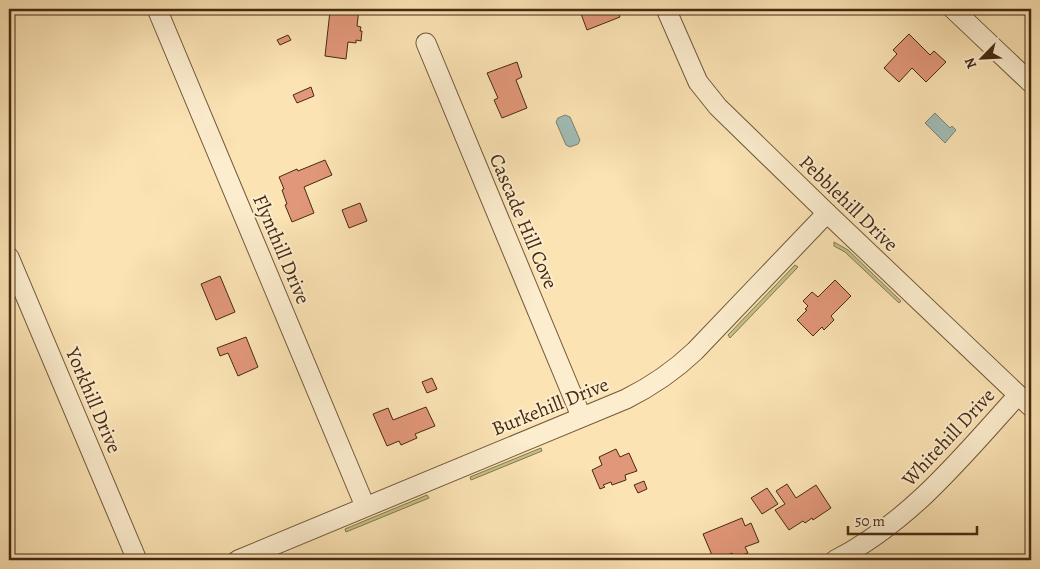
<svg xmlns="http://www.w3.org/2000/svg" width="1040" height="569" font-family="Alegreya,serif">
  <rect width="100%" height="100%" fill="#fbe3b4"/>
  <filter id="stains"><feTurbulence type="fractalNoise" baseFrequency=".004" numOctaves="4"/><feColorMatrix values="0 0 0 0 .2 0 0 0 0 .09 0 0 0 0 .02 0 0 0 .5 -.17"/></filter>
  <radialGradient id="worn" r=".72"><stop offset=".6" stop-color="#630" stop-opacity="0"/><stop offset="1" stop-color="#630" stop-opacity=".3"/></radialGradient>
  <!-- green -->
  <g fill="#c4c289" stroke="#85764e">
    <polygon points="834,242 848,250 901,301 899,303 845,252 834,246"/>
    <polygon points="795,265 798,267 730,338 728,335"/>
    <polygon points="541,448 542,451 471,480 470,477"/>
    <polygon points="427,495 429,498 346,532 345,529"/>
  </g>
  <!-- water -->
  <g fill="#a1bdb6" stroke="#7d8275">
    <polygon points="935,113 950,128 952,126 956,130 945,143 925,123"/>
    <polygon points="565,115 570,117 580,140 578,144 570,147 566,145 556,122 558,118"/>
  </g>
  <!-- building -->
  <g fill="#e19779" stroke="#462a13">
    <polygon points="337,9 359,9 357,26 361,27 360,31 362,31 361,41 356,40 356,43 348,42 346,59 325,56 330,11 337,12"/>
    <polygon points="586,9 617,9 620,17 587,30 580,11"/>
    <polygon points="909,34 930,55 934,51 946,62 926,82 912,68 899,82 884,68 897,54 893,50"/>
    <polygon points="288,35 291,40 280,45 277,40"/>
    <polygon points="517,62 522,77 516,80 527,108 502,118 494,100 498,98 487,73"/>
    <polygon points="311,87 314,96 297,103 293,95"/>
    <polygon points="325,160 332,175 304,187 314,213 292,222 285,205 287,204 282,190 284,189 279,177 297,169 298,171"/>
    <polygon points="360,203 367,221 349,228 342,210"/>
    <polygon points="220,276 235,312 216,320 201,284"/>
    <polygon points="835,280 851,296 831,316 834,320 824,330 822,327 813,336 797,320 807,310 805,309 808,306 803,301 812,292 818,297"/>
    <polygon points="246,337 258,367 238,376 228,353 220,356 217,348"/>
    <polygon points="432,378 437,389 427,393 422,382"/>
    <polygon points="426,407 435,426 415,434 417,438 401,445 399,441 387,446 373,414 388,408 393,420"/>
    <polygon points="616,449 620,457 629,453 637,471 625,475 626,480 612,485 611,482 603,485 605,487 600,489 592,470 602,465 599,457"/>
    <polygon points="644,481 647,489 638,493 634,485"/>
    <polygon points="787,484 796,498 816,485 831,508 813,520 812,518 805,523 803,521 789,530 775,510 785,504 776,491"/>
    <polygon points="767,488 778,504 762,514 751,498"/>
    <polygon points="742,518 745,526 751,523 759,542 745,547 748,553 734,558 732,553 726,556 727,560 714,560 703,534"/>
  </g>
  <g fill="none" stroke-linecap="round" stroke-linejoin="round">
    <defs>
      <g id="minor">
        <polyline points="157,9 365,506"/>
        <polyline points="666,9 698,82 718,107 827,213 1031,407"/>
        <polyline points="953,9 1031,83"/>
        <polyline points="426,43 581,416"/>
        <polyline points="9,257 137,560"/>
        <path d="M238,560L626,399C652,386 674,371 695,351L827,213"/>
        <path d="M835,560C910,522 963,456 1018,395"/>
      </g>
    </defs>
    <!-- minor casing -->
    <use href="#minor" stroke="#73583b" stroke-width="21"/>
    <!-- minor -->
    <use href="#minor" stroke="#fcedce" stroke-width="19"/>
  </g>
  <g text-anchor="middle" stroke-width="4" stroke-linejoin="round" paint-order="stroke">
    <!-- street labels -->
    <g font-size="20" fill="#462a13" stroke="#fcedce">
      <text transform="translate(849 203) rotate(44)" y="7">Pebblehill Drive</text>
      <text transform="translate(524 221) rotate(67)" y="7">Cascade Hill Cove</text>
      <text transform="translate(282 249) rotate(67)" y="7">Flynthill Drive</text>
      <text transform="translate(94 400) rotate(67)" y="7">Yorkhill Drive</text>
      <text transform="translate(550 406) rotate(-22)" y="7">Burkehill Drive</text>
      <text transform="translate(948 437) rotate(-47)" y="7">Whitehill Drive</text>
    </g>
  </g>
  <!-- margin -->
  <rect width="1040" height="569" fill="none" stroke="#fbe3b4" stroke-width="30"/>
  <rect x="10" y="10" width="1020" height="549" fill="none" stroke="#462a13" stroke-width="2.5"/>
  <rect x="15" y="15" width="1010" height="539" fill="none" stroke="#462a13"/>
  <!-- north arrow -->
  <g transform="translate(982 58) rotate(246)" stroke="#fcedce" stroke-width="4" paint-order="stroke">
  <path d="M0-4L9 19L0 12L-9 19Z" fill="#462a13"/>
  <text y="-8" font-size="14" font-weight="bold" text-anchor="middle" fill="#462a13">N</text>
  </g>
  <!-- scale -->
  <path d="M848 526v8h129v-8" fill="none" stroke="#462a13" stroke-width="2.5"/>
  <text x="855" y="526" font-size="15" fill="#462a13" stroke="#fcedce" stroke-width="4" paint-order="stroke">50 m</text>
  <rect width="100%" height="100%" filter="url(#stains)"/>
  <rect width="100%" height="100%" fill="url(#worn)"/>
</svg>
